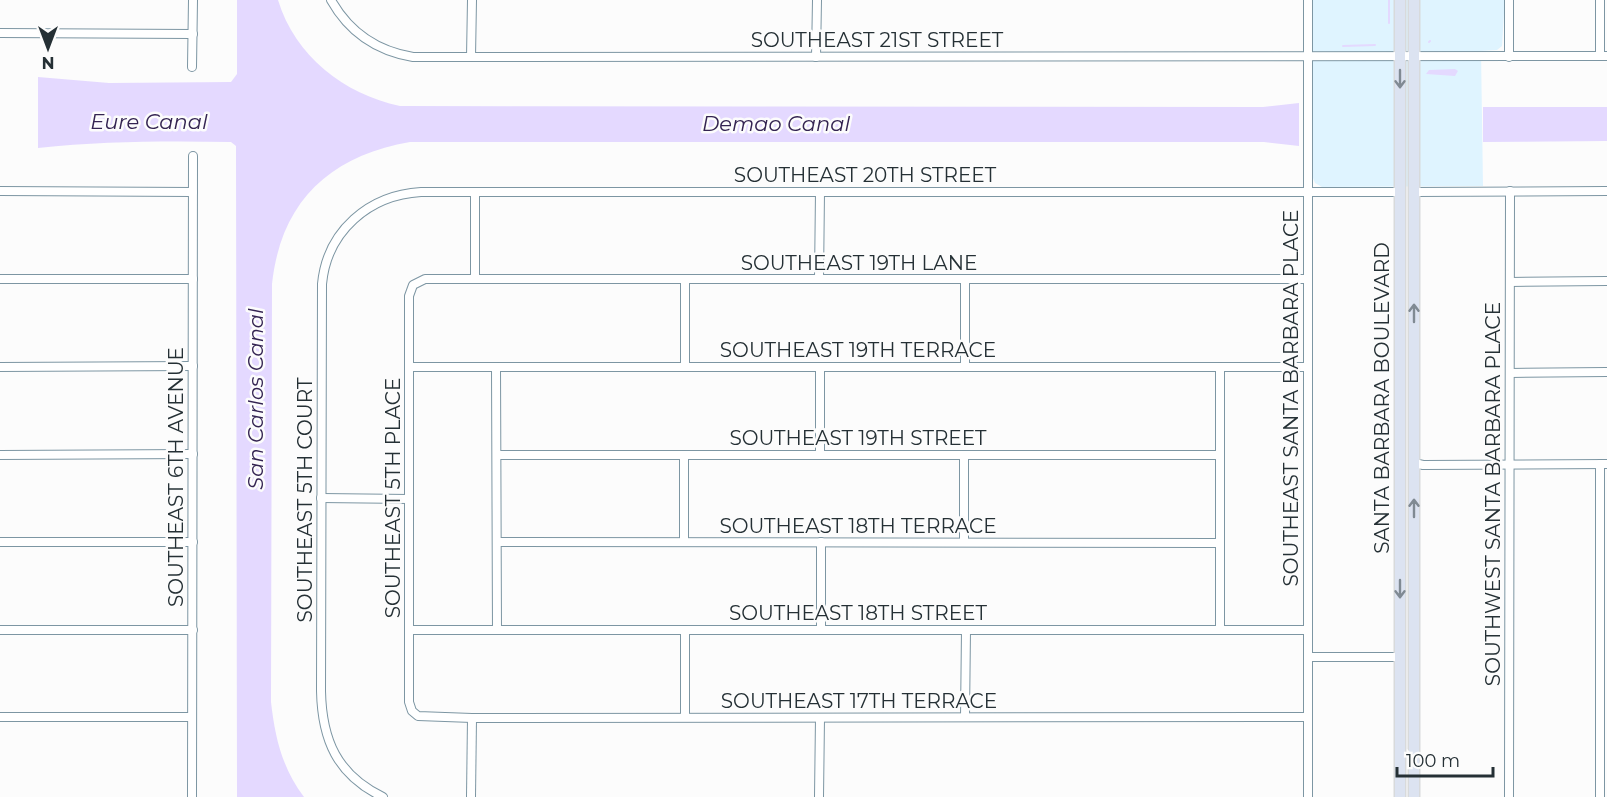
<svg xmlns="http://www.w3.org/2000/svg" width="1607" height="797" font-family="Montserrat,sans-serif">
  <rect width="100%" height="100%" fill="#fcfcfc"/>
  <!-- built -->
  <polygon fill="#dff4ff" points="1313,0 1507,0 1504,13 1502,46 1497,50 1481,51 1483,186 1322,187 1315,183 1313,178"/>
  <!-- water -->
  <g fill="#e4d9ff">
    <path d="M237,0H278C295,56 344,94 400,106L1263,107L1299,103V146L1264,142H410C330,156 281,201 272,284L271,702C275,737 282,768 304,797H237L236,146L231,142C167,141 103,141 38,148V77L109,83L231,82L237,74Z"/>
    <polygon points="1455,69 1458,71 1455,76 1426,74 1429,70"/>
    <polygon points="1483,107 1607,107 1607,141 1483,142"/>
  </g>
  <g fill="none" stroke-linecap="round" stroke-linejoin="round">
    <!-- stream -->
    <g stroke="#e4d9ff" stroke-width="2">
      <polyline points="1389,23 1389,0"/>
      <polyline points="1429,42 1430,41"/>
      <polyline points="1343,46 1375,45"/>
    </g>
    <defs>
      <g id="minor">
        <path d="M331,0C349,32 377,51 413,57L1607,56"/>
        <polyline points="0,33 193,34"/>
        <polyline points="1600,56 1600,0"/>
        <polyline points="471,57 472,0"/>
        <polyline points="816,57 817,0"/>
        <polyline points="1509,57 1509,0"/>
        <polyline points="192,67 193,0"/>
        <polyline points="0,191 193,192"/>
        <polyline points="475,192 475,279"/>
        <polyline points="1414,192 1607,191"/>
        <polyline points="0,279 193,279"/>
        <polyline points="685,279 685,367"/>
        <polyline points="819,279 820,192"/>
        <polyline points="1510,282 1607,281"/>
        <polyline points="0,367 193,366"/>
        <polyline points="409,367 1307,367"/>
        <polyline points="496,367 497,630"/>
        <polyline points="965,367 965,279"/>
        <polyline points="820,368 820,455"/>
        <polyline points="1510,373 1607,372"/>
        <polyline points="0,455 193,454"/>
        <polyline points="497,455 1220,455"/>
        <polyline points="684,455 684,542"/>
        <polyline points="1414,463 1423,465 1607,464"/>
        <polyline points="321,498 409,499"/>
        <polyline points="0,542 193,542"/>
        <polyline points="497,542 1220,543"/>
        <polyline points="964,542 964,455"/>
        <polyline points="1220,629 1220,367"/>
        <polyline points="0,630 193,630"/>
        <polyline points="409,630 1308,630"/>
        <polyline points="821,630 821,542"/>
        <polyline points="1308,657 1400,657"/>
        <polyline points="0,717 192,717"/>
        <polyline points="685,717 685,630"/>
        <polyline points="965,717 966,630"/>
        <polyline points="1307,717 472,718 418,716 412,711 409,702 409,296 413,285 425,279 1308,279"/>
        <polyline points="192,797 193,156"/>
        <path d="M383,797C337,775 322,740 321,691L322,284C327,231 369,195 421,192H1400"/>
        <polyline points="471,797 472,718"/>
        <polyline points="819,797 820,718"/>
        <polyline points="1308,797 1308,0"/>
        <polyline points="1509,797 1510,191"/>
        <polyline points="1600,797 1600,464"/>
      </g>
      <g id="major">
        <polyline points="1400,797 1400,0"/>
        <polyline points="1414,797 1414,0"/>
      </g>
    </defs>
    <!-- minor casing -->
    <use href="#minor" stroke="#7d96a3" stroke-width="10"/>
    <!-- major casing -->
    <use href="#major" stroke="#d8dadb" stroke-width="13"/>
    <!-- minor -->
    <use href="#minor" stroke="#fff" stroke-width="8"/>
    <!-- major -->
    <use href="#major" stroke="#dce3f1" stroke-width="10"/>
  </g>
  <!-- one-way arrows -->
  <defs><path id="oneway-shaft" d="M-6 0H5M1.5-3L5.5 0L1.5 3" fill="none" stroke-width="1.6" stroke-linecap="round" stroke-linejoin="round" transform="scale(1.5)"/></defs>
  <g stroke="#808a93">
    <use href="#oneway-shaft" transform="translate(1400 79) rotate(90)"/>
    <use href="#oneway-shaft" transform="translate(1414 313) rotate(-90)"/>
    <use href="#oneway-shaft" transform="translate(1414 508) rotate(-90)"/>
    <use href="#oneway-shaft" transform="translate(1400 589) rotate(90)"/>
  </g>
  <g text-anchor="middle" stroke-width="5" stroke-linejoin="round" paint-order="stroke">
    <!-- street labels -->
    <g font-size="20" fill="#253035" stroke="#fcfcfc">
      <text x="877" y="47">SOUTHEAST 21ST STREET</text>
      <text x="865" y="182">SOUTHEAST 20TH STREET</text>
      <text x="859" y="270">SOUTHEAST 19TH LANE</text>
      <text x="858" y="357">SOUTHEAST 19TH TERRACE</text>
      <text transform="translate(1291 398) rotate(-90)" y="7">SOUTHEAST SANTA BARBARA PLACE</text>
      <text transform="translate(1382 398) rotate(-90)" y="7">SANTA BARBARA BOULEVARD</text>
      <text x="858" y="445">SOUTHEAST 19TH STREET</text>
      <text transform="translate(176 477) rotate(-90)" y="7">SOUTHEAST 6TH AVENUE</text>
      <text transform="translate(1493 494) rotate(-90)" y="7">SOUTHWEST SANTA BARBARA PLACE</text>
      <text transform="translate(393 498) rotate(-90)" y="7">SOUTHEAST 5TH PLACE</text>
      <text transform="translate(305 500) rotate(-90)" y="7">SOUTHEAST 5TH COURT</text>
      <text x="858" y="533">SOUTHEAST 18TH TERRACE</text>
      <text x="858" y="620">SOUTHEAST 18TH STREET</text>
      <text x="859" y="708">SOUTHEAST 17TH TERRACE</text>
    </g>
    <!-- water labels -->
    <g font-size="21" font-style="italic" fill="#342452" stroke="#fcfcfc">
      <text x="149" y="129">Eure Canal</text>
      <text x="776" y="131">Demao Canal</text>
      <text transform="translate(256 399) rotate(-90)" y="7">San Carlos Canal</text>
    </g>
  </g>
  <!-- north arrow -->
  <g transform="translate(48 48) rotate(180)" stroke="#fcfcfc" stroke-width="4.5" paint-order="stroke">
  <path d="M0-4.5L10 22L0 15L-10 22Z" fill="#253035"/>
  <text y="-9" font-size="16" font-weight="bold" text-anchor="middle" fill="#253035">N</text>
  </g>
  <!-- scale -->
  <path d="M1397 767v9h96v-9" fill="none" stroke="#253035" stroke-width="3"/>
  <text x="1406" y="767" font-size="18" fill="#253035" stroke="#fcfcfc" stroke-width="4.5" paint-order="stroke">100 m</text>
</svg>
